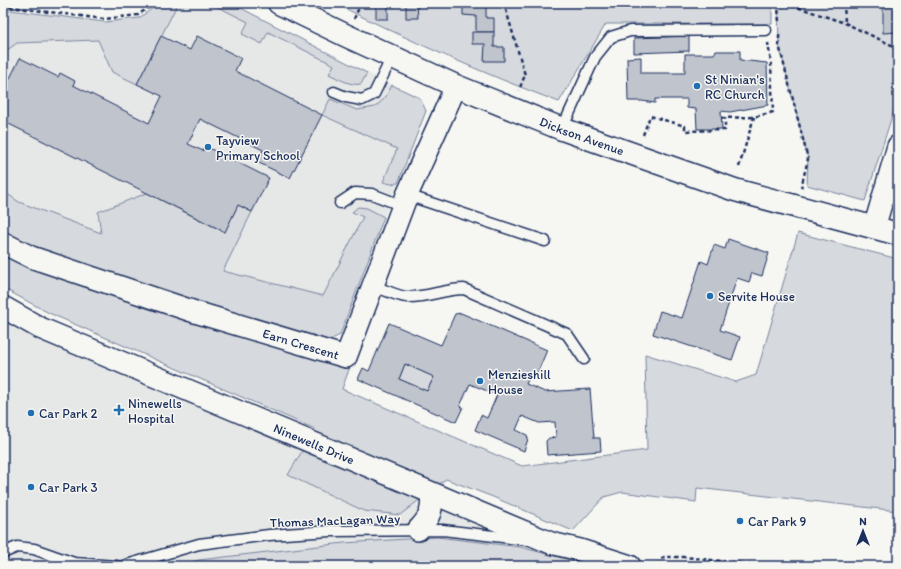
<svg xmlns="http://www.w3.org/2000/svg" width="901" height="569" font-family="Itim,sans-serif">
  <rect width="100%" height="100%" fill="#f6f6f2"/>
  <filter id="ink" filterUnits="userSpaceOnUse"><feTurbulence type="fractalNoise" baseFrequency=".025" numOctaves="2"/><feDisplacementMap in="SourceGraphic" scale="8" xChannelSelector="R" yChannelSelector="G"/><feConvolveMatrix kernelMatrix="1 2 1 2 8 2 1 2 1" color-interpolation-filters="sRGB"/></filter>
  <g filter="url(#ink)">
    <!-- built -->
    <g fill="#e6e7e7">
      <polygon points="160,3 230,3 305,43 420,98 426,111 384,217 340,335 3,233 3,12 10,10 105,22 139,18"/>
      <polygon points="3,307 630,566 3,566"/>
    </g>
    <!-- green -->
    <g fill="#d6d9dd" stroke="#78849e">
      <polygon points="160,3 178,3 137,84 112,72 98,40 17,43 3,53 3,12 10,10 105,22 139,18"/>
      <path d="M210,3H231L367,73L361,84C351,86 339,79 329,74L334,65L268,32L262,44L242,34L248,22Z"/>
      <path d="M334,3H772V24H606L559,102C482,73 408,40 334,3Z"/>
      <polygon points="778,3 898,3 898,97 865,201 807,185 808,159 779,45"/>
      <polygon points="392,85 420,98 426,111 398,183 391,184 383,182 397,149 322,115 330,99 357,110 375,107 385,98"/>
      <polygon points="3,191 19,202 101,233 98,212 147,193 224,232 238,205 252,212 223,271 323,296 363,217 352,212 358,207 367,208 384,217 340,335 326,342 194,304 34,249 3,233"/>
      <polygon points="798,233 898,259 898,511 697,488 696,502 622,492 604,497 573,531 493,497 446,479 400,515 364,511 288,475 315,429 49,313 3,288 3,247 351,364 342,389 522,466 647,450 645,354 736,382 756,375"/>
      <polygon points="405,364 434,377 427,391 399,379"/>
      <polygon points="437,537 520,547 593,566 178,566 199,560 344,543"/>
    </g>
    <!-- building -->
    <g fill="#c0c4cd" stroke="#1b2f5e" fill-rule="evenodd">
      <polygon points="376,3 406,3 406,5 388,6 388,19 376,19"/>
      <polygon points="406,3 435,3 435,5 417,5 418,18 406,18"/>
      <polygon points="463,3 486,3 486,18 494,18 494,32 476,32 476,16 463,15"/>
      <rect x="889" y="3" width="9" height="3"/>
      <polygon points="883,6 898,6 898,32 883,33"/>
      <polygon points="472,32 494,32 494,47 504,47 504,61 484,61 485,44 472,44"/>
      <polygon points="161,36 190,50 197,36 241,58 235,71 322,115 290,178 257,162 263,150 200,119 188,144 203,151 205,146 269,178 252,212 238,205 225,232 3,121 3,92 20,58 58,77 60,73 75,81 73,85 149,123 162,96 137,84"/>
      <polygon points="689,36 689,51 634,53 634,38"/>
      <polygon points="716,51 740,51 740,60 767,63 768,105 730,112 721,111 722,129 697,129 696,109 687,108 687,99 655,99 655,103 642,101 628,101 627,58 641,57 641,73 685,73 685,54 714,54"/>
      <polygon points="728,239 769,253 762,276 752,273 749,282 737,278 720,330 740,337 732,360 653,334 660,311 682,318 701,261 708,264 714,245 725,249"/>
      <path d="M461,313L547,350L536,376L531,374L526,384L545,392L590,389L594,438H600L601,451L547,455L546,441L549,438L556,437L555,422L539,423L522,416L516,430L527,435L528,439L524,451L475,430L481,415L487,418L497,395L470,384L460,406L463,407L456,422L358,379L363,368L369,371L389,323L441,345L455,314ZM405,364L434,377L427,391L399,379Z"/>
    </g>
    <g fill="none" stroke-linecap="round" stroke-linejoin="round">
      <defs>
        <g id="service">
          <polyline points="334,92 346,97 362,100 374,94 392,57"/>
          <polyline points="562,129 595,57 611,37 630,31 766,30"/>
          <polyline points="407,195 545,241"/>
          <polyline points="340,203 355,193 372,194 403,206"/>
          <path d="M374,286C382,289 400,297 407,297C426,298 444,289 464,289L567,334L584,359"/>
          <polyline points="3,553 17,547 34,549 74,563 117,566"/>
          <polyline points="123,566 199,544 269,535 330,531 443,530 527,540"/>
        </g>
        <g id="minor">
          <polyline points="874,228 898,146"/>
          <path id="s1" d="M3,243L31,257L195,312L346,357L407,195L456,86"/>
          <path id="s2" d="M3,307L40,328L551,543L580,550L630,566"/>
          <path d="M418,530C430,517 433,511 431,493"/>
        </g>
        <g id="tertiary">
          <path id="s3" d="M279,3L347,36L456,86L562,129L735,190L898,234"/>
        </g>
      </defs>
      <!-- service casing -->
      <use href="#service" stroke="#1b2f5e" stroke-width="13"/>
      <!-- minor casing -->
      <use href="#minor" stroke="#1b2f5e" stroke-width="24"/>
      <!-- tertiary casing -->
      <use href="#tertiary" stroke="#1b2f5e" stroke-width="25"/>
      <!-- path -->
      <g stroke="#1b2f5e" stroke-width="2.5" stroke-dasharray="4 3" stroke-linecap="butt">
        <polyline points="504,3 525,75 519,90"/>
        <polyline points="778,3 779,24"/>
        <polyline points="785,3 845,23 898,48"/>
        <polyline points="844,3 845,22"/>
        <polyline points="3,9 10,7 104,19 138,15 155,3"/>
        <polyline points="354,19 361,3"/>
        <polyline points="779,35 779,45 808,159 801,188"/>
        <polyline points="721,118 754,117 773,112 771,63 768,43"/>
        <polyline points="643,135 650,116 685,126 685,131 725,130 725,118"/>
        <polyline points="739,167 754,117"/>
        <polyline points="662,566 661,563 661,560 664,557 685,557 766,566"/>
        <polyline points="796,566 808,562"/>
      </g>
      <!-- service -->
      <use href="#service" stroke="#f6f6f2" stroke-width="10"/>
      <!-- minor -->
      <use href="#minor" stroke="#f6f6f2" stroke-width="21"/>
      <!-- tertiary -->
      <use href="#tertiary" stroke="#f6f6f2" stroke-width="22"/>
    </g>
  </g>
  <!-- markers -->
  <g fill="#1f6fb2" stroke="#f6f6f2" stroke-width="1.5">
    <circle cx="697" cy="86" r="4"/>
    <circle cx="208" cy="147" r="4"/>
    <circle cx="710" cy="296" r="4"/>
    <circle cx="480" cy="381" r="4"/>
    <path d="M117 404h4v4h4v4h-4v4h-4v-4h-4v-4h4z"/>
    <circle cx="31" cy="413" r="4"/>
    <circle cx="31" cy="487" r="4"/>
    <circle cx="740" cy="521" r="4"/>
  </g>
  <g text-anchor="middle" stroke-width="3" stroke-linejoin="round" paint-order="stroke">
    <!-- poi labels -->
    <g font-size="13" fill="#1b2f5e" stroke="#f6f6f2" text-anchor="start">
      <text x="705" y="84">St Ninian's<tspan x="705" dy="15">RC Church</tspan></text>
      <text x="216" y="145">Tayview<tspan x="216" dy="15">Primary School</tspan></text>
      <text x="718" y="301">Servite House</text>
      <text x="488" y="379">Menzieshill<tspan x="488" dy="15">House</tspan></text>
      <text x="128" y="408">Ninewells<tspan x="128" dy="15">Hospital</tspan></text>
      <text x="39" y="418">Car Park 2</text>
      <text x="39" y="492">Car Park 3</text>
      <text x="748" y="526">Car Park 9</text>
    </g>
    <!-- street labels -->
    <g font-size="13" fill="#1b2f5e" stroke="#f6f6f2">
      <text dy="5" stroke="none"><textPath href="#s3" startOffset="331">Dickson Avenue</textPath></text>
      <text dy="5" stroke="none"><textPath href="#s1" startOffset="315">Earn Crescent</textPath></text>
      <text dy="5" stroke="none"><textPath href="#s2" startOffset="340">Ninewells Drive</textPath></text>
      <text transform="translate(335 520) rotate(-2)" y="5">Thomas MacLagan Way</text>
    </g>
  </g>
  <!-- margin -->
  <rect width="901" height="569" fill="none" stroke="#f6f6f2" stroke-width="16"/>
  <rect x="8" y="8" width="885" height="553" fill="none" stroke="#1b2f5e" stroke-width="1.5" filter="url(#ink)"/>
  <!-- north arrow -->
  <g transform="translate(863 531)" stroke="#f6f6f2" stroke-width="3" paint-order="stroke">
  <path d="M0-3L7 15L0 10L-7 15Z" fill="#1b2f5e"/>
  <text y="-6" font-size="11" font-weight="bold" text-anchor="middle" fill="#1b2f5e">N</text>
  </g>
</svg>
